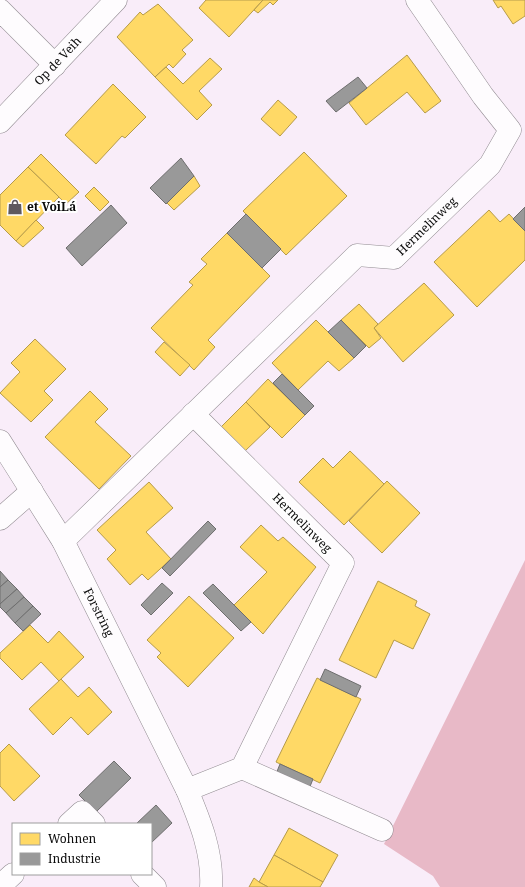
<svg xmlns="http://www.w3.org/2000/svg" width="525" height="887" font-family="'Noto Serif',serif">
  <rect width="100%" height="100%" fill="#f9edf9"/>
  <!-- forest -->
  <polygon fill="#e8b9c7" points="525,560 525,887 440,887 433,876 384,844"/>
  <!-- homes -->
  <g fill="#ffd966" stroke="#b69b4a">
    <polygon points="206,0 263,0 229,37 199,8"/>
    <polygon points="263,0 278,0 273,5 270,2 258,13 254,10"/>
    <polygon points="493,0 525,0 525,16 513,24 501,6 498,8"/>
    <polygon points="158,4 193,40 182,50 186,54 173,68 169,64 155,77 117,37 140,12 143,15"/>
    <polygon points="407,55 441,101 425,113 407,92 366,125 349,103"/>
    <polygon points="210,58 222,69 199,91 212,105 197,120 155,77 166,67 183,84"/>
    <polygon points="113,84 146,117 125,138 122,136 96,164 65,135"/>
    <polygon points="278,100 297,117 280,136 261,119"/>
    <polygon points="304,152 347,196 286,255 243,211"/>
    <polygon points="41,154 79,192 66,204 28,167"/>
    <polygon points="28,167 59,197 16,241 0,225 0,195"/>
    <polygon points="194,176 200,186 174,210 167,203"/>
    <polygon points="94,187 109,202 100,211 85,196"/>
    <polygon points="489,210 500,222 509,214 525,231 525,260 477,307 434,262"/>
    <polygon points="36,220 44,228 23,247 16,241"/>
    <polygon points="227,233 270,276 208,340 215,347 194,370 151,328 193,285 189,282 207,264 201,259"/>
    <polygon points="424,283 454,315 403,362 374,328"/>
    <polygon points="359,304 378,324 374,328 381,338 369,348 341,320"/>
    <polygon points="316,320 354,358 339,371 328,361 298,390 272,363"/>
    <polygon points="35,339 66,369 44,391 53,400 31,422 0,393 20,372 11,363"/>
    <polygon points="164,342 190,365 180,376 155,352"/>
    <polygon points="268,379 305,415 282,438 246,402"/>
    <polygon points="90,391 108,409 95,422 131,456 99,489 45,437"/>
    <polygon points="246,402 270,427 245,451 221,427"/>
    <polygon points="350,451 384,484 344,525 299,482 323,458 333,468"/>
    <polygon points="387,481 420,513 382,553 349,521"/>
    <polygon points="149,482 173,508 146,532 171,559 148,580 142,574 130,585 107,559 116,550 97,530"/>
    <polygon points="261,525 278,541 283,537 316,567 263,634 234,605 267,572 240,547"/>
    <polygon points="378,581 417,601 415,606 430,614 413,649 394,640 376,678 339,660"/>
    <polygon points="189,596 234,638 188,687 157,657 161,653 147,640"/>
    <polygon points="30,625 48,643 59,631 84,657 59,681 41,662 22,680 0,658 0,653"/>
    <polygon points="317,678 361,699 320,783 276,762"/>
    <polygon points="61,679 78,697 89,687 112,712 88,735 71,717 53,735 29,709"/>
    <polygon points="9,744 40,776 14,801 0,786 0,753"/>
    <polygon points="289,828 338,855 323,882 274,855"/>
    <polygon points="274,855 323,882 320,887 268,887 259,882"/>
    <polygon points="254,878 259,882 268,887 249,887"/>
  </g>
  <!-- industry -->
  <g fill="#999" stroke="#6e6e6e">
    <polygon points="358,77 367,88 336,112 326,101"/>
    <polygon points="181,158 194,176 166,204 150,188"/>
    <polygon points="111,205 127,223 82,266 66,248"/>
    <polygon points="525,207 525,231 513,219"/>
    <polygon points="246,214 281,249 262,268 227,233"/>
    <polygon points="341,320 366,346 354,358 328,332"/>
    <polygon points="282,374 314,406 305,415 273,383"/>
    <polygon points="208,521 216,529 170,576 162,568"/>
    <polygon points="0,571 8,580 0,587"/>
    <polygon points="8,580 17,589 0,604 0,587"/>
    <polygon points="162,583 173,593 151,615 141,605"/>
    <polygon points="213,584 251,622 241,631 203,593"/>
    <polygon points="17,589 24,597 6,613 0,607 0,604"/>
    <polygon points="24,597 33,606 15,623 6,613"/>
    <polygon points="33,606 41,614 23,631 15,623"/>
    <polygon points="325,669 361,686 356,697 320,680"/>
    <polygon points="114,761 131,778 96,812 79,795"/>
    <polygon points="280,764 313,779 309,789 276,774"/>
    <polygon points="156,805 172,823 151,843 151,824 136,824"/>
  </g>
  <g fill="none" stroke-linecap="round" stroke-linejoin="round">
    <defs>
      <g id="minor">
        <polyline points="0,10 55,65"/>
        <path id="s1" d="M0,122L116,0"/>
        <path id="s2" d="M0,441L63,541L187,790C200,821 213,853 211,887"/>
        <polyline points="0,519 32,491"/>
        <path id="s3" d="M63,541L357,255L394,258L490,165L510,130L483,96L417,0"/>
        <polyline points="242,768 382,830"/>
        <polyline points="187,790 242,768 343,563 193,414"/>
        <polyline points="69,824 82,812 94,824"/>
        <polyline points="142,874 155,887"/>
        <polyline points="0,886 13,874"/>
      </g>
    </defs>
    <!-- minor casing -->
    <use href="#minor" stroke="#928c92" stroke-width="23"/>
    <!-- minor -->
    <use href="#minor" stroke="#fefcfe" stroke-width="22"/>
  </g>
  <!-- icons -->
  <defs>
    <symbol id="shop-bare" viewBox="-9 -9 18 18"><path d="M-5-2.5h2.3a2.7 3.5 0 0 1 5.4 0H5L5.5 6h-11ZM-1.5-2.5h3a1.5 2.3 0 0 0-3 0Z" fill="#5e595e" stroke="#fff" stroke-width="2.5" paint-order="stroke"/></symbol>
  </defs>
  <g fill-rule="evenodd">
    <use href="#shop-bare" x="4" y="196" width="22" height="22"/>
  </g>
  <g text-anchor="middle" stroke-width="4" stroke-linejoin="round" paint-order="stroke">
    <!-- street labels -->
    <g font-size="12" fill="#0a0a0a" stroke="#fff">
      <text dy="4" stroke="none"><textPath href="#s1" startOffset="84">Op de Veih</textPath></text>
      <text dy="4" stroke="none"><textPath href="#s3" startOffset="493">Hermelinweg</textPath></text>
      <text transform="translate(302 523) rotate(45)" y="4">Hermelinweg</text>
      <text dy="4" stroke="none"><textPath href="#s2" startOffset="198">Forstring</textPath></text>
    </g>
    <!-- poi labels -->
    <g font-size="12" font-weight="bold" fill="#0a0a0a" stroke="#fff" text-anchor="start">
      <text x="27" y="211">et VoiLá</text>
    </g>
  </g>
  <!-- legend -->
  <rect x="12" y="823" width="140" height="52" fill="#ffffff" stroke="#9d9d9d"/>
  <rect x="20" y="833" width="20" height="12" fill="#ffd966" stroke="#9d9d9d"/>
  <text x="48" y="843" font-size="12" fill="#0a0a0a">Wohnen</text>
  <rect x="20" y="853" width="20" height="12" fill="#999999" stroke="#9d9d9d"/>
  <text x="48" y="863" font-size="12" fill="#0a0a0a">Industrie</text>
</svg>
